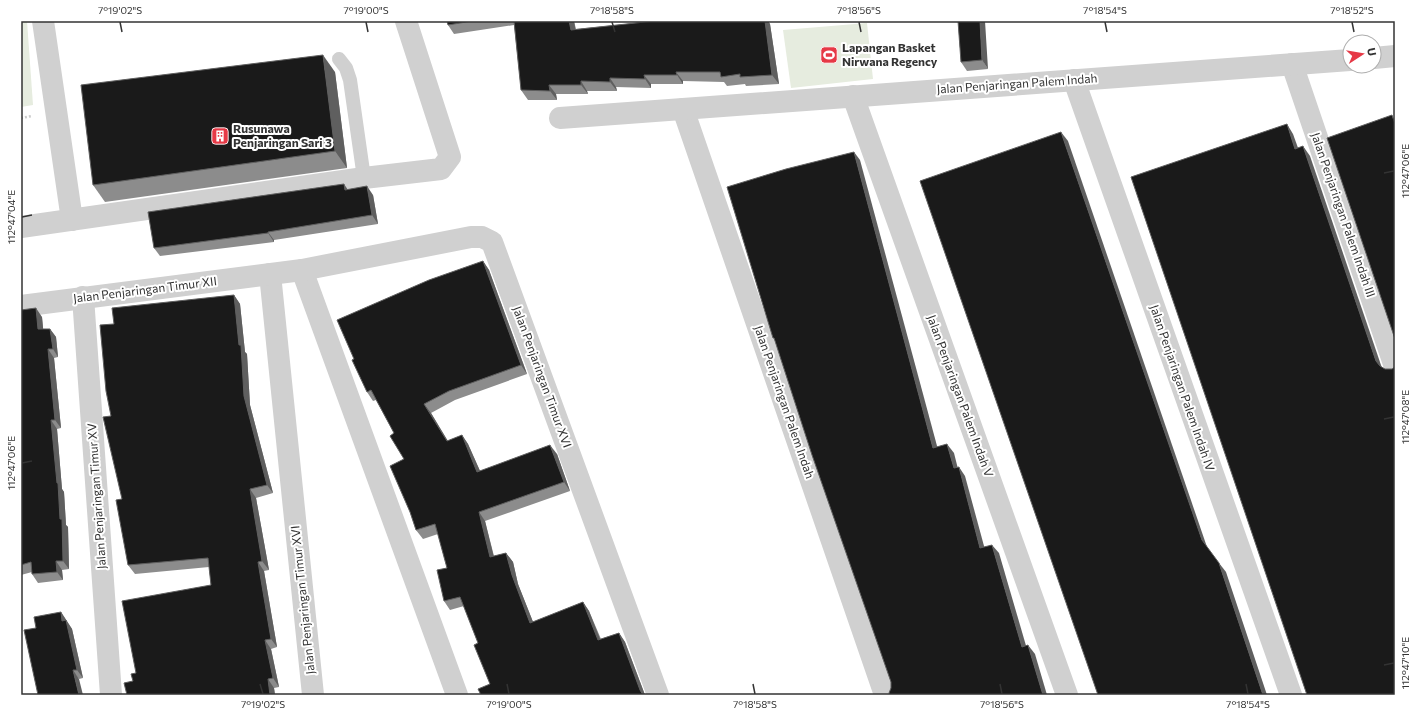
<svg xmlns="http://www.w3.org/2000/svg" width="1416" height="716" font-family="Commissioner,sans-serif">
  <rect width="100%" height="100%" fill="#fff"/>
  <!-- green -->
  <g fill="#e6ecdf">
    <polygon points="21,21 27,21 33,105 21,107"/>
    <polygon points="867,23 873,79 791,88 783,30"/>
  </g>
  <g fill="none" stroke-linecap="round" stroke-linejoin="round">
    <!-- path -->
    <polyline stroke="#cdcdcd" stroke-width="2.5" stroke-dasharray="2 2" stroke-linecap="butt" points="21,118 32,116"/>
    <!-- service -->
    <polyline stroke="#d0d0d0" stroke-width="14" points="339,59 346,68 350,80 364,178"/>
    <!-- minor -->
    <g stroke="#d0d0d0" stroke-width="22">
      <polyline points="43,21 72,220"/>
      <polyline points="1374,58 1395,56"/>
      <polyline points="1292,64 1395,367"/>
      <polyline points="1074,80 1291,695"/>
      <polyline points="853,96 1067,695"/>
      <polyline points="683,109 885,695"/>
      <polyline points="560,118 1350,60"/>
      <polyline points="21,227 364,178 441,169 450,157 406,21"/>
      <polyline points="302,270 457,695"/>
      <polyline points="270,274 313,695"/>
      <polyline points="83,297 111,695"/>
      <polyline points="21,306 302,270 471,237 482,237 492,242 658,695"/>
    </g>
  </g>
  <!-- wall -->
  <g fill="#8c8c8c">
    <polygon points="447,21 574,21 576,29 654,21 768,21 770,24 779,84 746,86 745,84 727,86 724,82 683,81 683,84 651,84 651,88 616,87 617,91 587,91 588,94 556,94 557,100 528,100 521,90 514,25 454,34 448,25"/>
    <polygon points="958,21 988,69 967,71 961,62"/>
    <polygon points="335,72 347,168 105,202 93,185"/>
    <polygon points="348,189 373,195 378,224 274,240 274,242 160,256 154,248"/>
    <polygon points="483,261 489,270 527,374 455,400 431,413 448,441 462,435 468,444 480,471 557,454 570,491 485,521 494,556 506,553 513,562 518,584 533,622 583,602 589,611 601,639 619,633 625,642 645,695 481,695 490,684 478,643 464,606 450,610 444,601 447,568 438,534 423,539 416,530 404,459 394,433 376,400 373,401 367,392 354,359"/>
    <polygon points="234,295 240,304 245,352 247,354 250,405 273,493 256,498 269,570 264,571 277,647 271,649 279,687 274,688 275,695 127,695 136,673 211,585 209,567 135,574 128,565 122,499 111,416 114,324"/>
    <polygon points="21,310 42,317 43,329 50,329 56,337 58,357 54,358 61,428 57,429 62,489 64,492 66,525 68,527 69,569 62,570 63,580 38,583 32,574 32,572 21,575"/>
    <polygon points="61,612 72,629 83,678 79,679 36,628"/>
  </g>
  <!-- shaded-wall -->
  <g fill="#5f5f5f">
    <polygon points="569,21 574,21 577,39 571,30"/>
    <polygon points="765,21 768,21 770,24 779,84 772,75"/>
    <polygon points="980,21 985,21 988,69 982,60"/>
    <polygon points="323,55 335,72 347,168 335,151"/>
    <polygon points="676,72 683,81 683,84 677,75"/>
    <polygon points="644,75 651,84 651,88 645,79"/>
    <polygon points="610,78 616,87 617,91 610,82"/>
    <polygon points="581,81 587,91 588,94 581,85"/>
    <polygon points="549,85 556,94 557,100 550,91"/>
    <polygon points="1287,124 1293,134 1302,159 1295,149"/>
    <polygon points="1061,132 1068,141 1208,550 1202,540"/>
    <polygon points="1303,146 1310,156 1383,371 1376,361"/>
    <polygon points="854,152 860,160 940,457 933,448"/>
    <polygon points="344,184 350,193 345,190"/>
    <polygon points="367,186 373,195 378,224 372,215"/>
    <polygon points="268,232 274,240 274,242 268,233"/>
    <polygon points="483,261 489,270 527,374 521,365"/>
    <polygon points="234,295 240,304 245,352 247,354 250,405 273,493 267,485 244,396"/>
    <polygon points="36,308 42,317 44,338 38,329"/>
    <polygon points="50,329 56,337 58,357 53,349"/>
    <polygon points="48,349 54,358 61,428 55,420"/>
    <polygon points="424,404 431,413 453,450 447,441"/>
    <polygon points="51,420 57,429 62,489 64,492 66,525 68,527 69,569 63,561 60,519"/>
    <polygon points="462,435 468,444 484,480 477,472"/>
    <polygon points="947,444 954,453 960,477 954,468"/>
    <polygon points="550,445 557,454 570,491 564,482"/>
    <polygon points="959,467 965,476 987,557 980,548"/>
    <polygon points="250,489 256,498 269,570 262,561"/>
    <polygon points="479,512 485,521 496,566 490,557"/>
    <polygon points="992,545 999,553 1029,656 1022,647"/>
    <polygon points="506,553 513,562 518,584 537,632 530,623 512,575"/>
    <polygon points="56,561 62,570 63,580 57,572"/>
    <polygon points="258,562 264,571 277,647 271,639"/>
    <polygon points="1219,563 1226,572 1267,695 1263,695"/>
    <polygon points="583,602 589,611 604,649 598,640"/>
    <polygon points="61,612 72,629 83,678 77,670 62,621"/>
    <polygon points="619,633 625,642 645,695 643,695 640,690"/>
    <polygon points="265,640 271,649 279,687 273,678"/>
    <polygon points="1028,645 1035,654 1047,695 1043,695"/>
    <polygon points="73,670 79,679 83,695 79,695"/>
    <polygon points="268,679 274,688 275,695 270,695"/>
  </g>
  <!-- building -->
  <g fill="#1a1a1a" stroke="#5f5f5f">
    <polygon points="447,21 472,21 448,25"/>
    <polygon points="514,21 569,21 571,30 654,21 765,21 772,75 740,77 740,74 721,77 720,72 676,72 677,75 644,75 645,79 610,78 610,82 581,81 581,85 549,85 550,91 521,90"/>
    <polygon points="958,21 980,21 982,60 961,62"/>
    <polygon points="323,55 335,151 93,185 81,85"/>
    <polygon points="1392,115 1395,124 1395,339 1327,138"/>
    <polygon points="1287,124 1295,149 1303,146 1376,361 1380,366 1385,369 1392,369 1395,367 1395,695 1307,695 1131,177"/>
    <polygon points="1061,132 1202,540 1219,563 1263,695 1098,695 920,181"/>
    <polygon points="854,152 933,448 947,444 954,468 959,467 980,548 992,545 1022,647 1028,645 1043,695 890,695 889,693 891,688 891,682 812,455 774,338 773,338 727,187 786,169"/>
    <polygon points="344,184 345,190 367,186 372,215 268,232 268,233 154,248 148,212"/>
    <polygon points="483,261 521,365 449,391 424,404 447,441 462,435 477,472 550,445 564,482 479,512 490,557 506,553 512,575 530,623 583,602 598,640 619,633 640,690 643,695 481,695 478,689 490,684 474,645 478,643 460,597 444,601 437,570 447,568 435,524 416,530 410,512 390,466 404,459 390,436 394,433 371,390 367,392 352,360 354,359 337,320 429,280"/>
    <polygon points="234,295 239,345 241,345 244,396 267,485 250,489 262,561 258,562 271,639 265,640 273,678 268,679 270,695 127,695 124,683 133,681 131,674 136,673 122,601 211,585 208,558 128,565 116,500 122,499 103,417 111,416 106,391 100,325 114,324 112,308"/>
    <polygon points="36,308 38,329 50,329 53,349 48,349 55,420 51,420 57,483 58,483 60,519 62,519 63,561 56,561 57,572 32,574 31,562 21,565 21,310"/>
    <polygon points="61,612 62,621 66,620 77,670 73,670 79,695 38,695 24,630 36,628 34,617"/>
  </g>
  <!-- ticks -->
  <path fill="none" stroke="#333" stroke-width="1.5" d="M120,22L122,32M366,22L368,32M612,22L615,32M859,22L861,32M1105,22L1107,32M1352,22L1354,32M1384,173L1394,171M22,217L32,215M1384,419L1394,417M22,463L32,461M1384,665L1394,663M260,684L263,694M507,684L509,694M753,684L755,694M1000,684L1002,694M1246,684L1248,694"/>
  <!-- icons -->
  <defs>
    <symbol id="stadium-square" viewBox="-11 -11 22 22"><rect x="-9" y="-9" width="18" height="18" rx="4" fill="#e63946" stroke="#fff"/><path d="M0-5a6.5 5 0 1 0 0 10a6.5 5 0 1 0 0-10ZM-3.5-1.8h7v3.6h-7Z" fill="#fff"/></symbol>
    <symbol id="building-square" viewBox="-11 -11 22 22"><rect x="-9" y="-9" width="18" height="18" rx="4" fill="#e63946" stroke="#fff"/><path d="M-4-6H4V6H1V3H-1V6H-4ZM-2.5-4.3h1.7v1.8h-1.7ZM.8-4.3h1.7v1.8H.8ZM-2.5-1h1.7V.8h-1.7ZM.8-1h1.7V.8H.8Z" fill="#fff"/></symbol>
  </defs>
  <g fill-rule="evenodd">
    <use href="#stadium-square" x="819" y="45" width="20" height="20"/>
    <use href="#building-square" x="210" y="126" width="20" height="20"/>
  </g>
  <g text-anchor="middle" stroke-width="4" stroke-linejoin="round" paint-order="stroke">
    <!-- poi labels -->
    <g font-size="12" font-weight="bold" fill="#333" stroke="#fff" text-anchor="start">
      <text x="842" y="52">Lapangan Basket<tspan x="842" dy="14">Nirwana Regency</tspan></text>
      <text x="233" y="133">Rusunawa<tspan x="233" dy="14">Penjaringan Sari 3</tspan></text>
    </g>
    <!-- street labels -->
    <g font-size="12" fill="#333" stroke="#fff">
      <text transform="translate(1017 84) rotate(-4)" y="4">Jalan Penjaringan Palem Indah</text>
      <text transform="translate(1343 215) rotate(71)" y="4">Jalan Penjaringan Palem Indah III</text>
      <text transform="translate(145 290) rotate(-7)" y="4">Jalan Penjaringan Timur XII</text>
      <text transform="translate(542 377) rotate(70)" y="4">Jalan Penjaringan Timur XVI</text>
      <text transform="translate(1182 388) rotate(71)" y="4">Jalan Penjaringan Palem Indah IV</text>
      <text transform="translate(960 396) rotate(70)" y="4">Jalan Penjaringan Palem Indah V</text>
      <text transform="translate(784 402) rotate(71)" y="4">Jalan Penjaringan Palem Indah</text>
      <text transform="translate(97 496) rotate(-94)" y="4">Jalan Penjaringan Timur XV</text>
      <text transform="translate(303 600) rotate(-96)" y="4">Jalan Penjaringan Timur XVI</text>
    </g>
  </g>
  <!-- border -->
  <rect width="1416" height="716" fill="none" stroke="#ffffff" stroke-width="44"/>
  <!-- north arrow -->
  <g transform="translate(1362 54) rotate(78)"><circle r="19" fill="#ffffff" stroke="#adadad"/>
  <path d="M0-3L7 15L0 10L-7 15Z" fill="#e63946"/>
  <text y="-6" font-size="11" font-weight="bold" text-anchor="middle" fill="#333333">U</text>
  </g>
  <rect x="22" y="22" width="1372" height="672" fill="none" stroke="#333" stroke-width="1.5"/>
  <g font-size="10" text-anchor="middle" fill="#333">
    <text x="120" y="14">7°19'02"S</text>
    <text x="366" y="14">7°19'00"S</text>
    <text x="612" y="14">7°18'58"S</text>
    <text x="859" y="14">7°18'56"S</text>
    <text x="1105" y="14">7°18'54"S</text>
    <text x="1352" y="14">7°18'52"S</text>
    <text transform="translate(1405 171) rotate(-90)" y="4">112°47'06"E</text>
    <text transform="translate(11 217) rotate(-90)" y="4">112°47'04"E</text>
    <text transform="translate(1405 417) rotate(-90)" y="4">112°47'08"E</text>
    <text transform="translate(11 463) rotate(-90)" y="4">112°47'06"E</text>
    <text transform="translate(1405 663) rotate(-90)" y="4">112°47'10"E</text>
    <text x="263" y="708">7°19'02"S</text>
    <text x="509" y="708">7°19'00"S</text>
    <text x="755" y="708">7°18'58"S</text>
    <text x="1002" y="708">7°18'56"S</text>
    <text x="1248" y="708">7°18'54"S</text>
  </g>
</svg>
